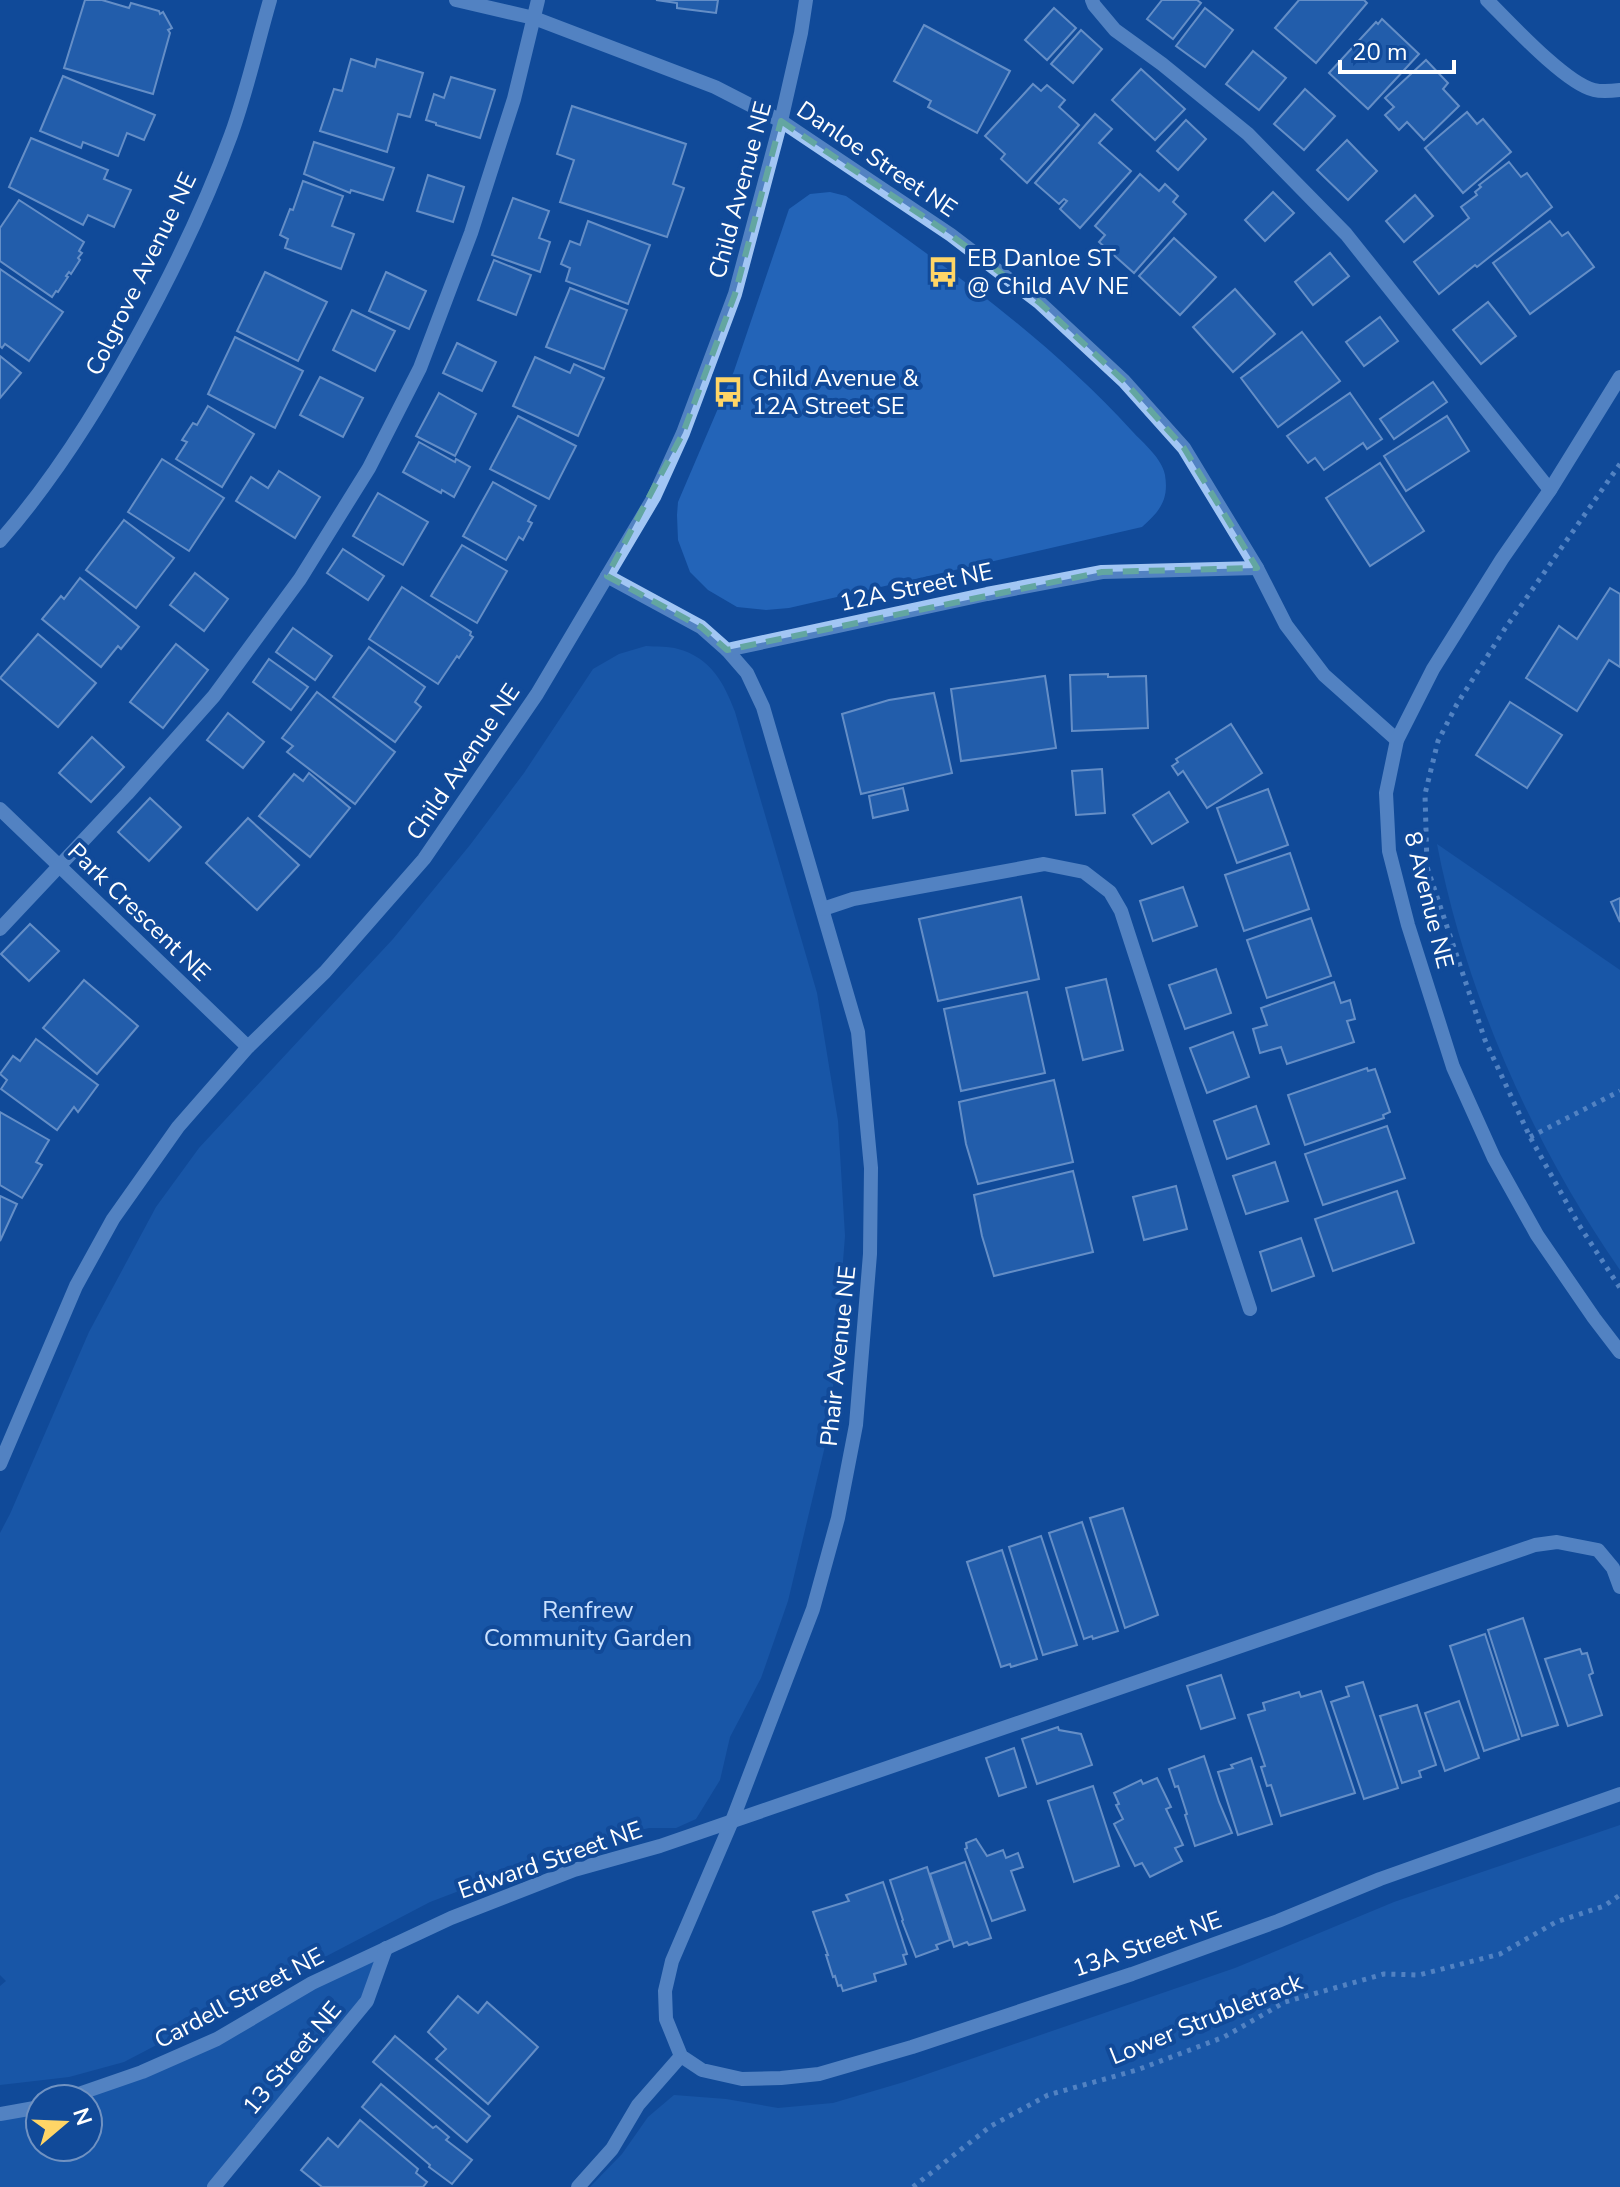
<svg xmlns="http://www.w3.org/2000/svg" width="1620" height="2187" font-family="'Nunito Sans',sans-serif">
  <rect width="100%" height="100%" fill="#114a99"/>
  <!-- green -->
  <g fill="#2364b8">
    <path d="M830,192L846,196C947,267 1048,339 1132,431C1143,443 1162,458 1165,475C1169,500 1160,511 1142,527L789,608L766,610L737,607L708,590L690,572L678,540L677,515L678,502L734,371L789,209L810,194Z"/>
    <path d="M646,646C656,647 669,646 678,649C711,658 724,683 735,712L817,993L838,1121L845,1236L830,1425L788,1601L761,1678L730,1737L720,1780L696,1819L676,1828H649L587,1842L430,1902L124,2062L69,2077L0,2085V1986L6,1981L0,1975V1533L10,1514L89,1332L156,1207L199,1148L393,939L470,845L524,773L593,669L619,654Z"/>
    <path d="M1437,844L1620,970V1270C1533,1145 1466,994 1437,844Z"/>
    <polygon points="1620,1825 1620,2187 590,2187 622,2154 648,2117 674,2095 726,2099 778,2108 833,2103 904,2082 1235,1968 1394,1902"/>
    <polygon points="386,1948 367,2001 214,2187 0,2187 0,2114 40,2107 40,2147 88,2147 88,2099 64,2099 142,2072"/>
  </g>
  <!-- building -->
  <g fill="#3974c1" stroke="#cbe1fe" stroke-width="2">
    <polygon points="85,0 102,0 129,8 131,3 159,11 160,14 163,12 172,28 168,30 170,33 153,94 64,68"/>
    <polygon points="656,0 718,0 716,13 677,8 677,3"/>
    <polygon points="1162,0 1197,0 1201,3 1173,39 1147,19"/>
    <polygon points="1299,0 1364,0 1367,3 1316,63 1275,28"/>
    <polygon points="1054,8 1076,28 1047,60 1025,40"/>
    <polygon points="1205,8 1233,30 1205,67 1176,46"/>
    <polygon points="1382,19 1419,54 1368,109 1329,73 1376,22 1378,24"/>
    <polygon points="924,25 1010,71 977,133 928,107 931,101 894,81"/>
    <polygon points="1081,30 1102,49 1073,83 1051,64"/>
    <polygon points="1253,51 1286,78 1259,110 1226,84"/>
    <polygon points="351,59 375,67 377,59 423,73 410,117 398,114 387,152 320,131 334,89 342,91"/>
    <polygon points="1426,60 1448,83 1443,89 1459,106 1424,140 1407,122 1399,130 1385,115 1394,107 1385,98"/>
    <polygon points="1141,69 1185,109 1155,140 1112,100"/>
    <polygon points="63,76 155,115 144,140 127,133 118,156 83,142 81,148 40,131"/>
    <polygon points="451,77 495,90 480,138 436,125 436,123 426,120 434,94 444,98"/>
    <polygon points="1033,84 1041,91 1047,85 1065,100 1059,107 1079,125 1027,183 1001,159 1005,154 985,136"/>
    <polygon points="1305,89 1335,116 1304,150 1274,124"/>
    <polygon points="572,106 686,144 673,184 684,188 667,237 560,202 574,160 557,154"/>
    <polygon points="1467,112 1477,124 1483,119 1511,152 1463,193 1425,148"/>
    <polygon points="1095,114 1112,129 1099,143 1131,171 1080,228 1060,209 1067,201 1064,199 1059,204 1035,183"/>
    <polygon points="1186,120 1206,139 1178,170 1157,151"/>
    <polygon points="31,138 108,170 104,179 131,190 114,227 88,215 83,225 9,187"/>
    <polygon points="1347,140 1377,171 1348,200 1317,170"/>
    <polygon points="314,142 394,168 383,200 351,190 350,193 304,174"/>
    <polygon points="1509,162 1521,177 1527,173 1552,207 1477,267 1475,265 1439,294 1414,262 1469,218 1461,207 1477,195 1475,192 1481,187 1479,185"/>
    <polygon points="1140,174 1159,191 1165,184 1178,196 1173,202 1186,214 1134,273 1099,242 1105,235 1095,226"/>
    <polygon points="428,175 464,187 453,222 417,211"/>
    <polygon points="303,181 343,196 332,226 354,234 341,269 285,248 288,239 280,235 290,209 293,210"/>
    <polygon points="1273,192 1294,213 1265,241 1245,220"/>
    <polygon points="1415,195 1433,216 1404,242 1386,221"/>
    <polygon points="513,198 549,211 539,238 550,242 540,272 492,255"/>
    <polygon points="19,200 84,242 79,251 82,253 78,258 80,260 71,274 69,272 66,276 68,277 58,292 56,291 52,297 0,261 0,228"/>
    <polygon points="588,221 650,245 628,304 566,281 570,268 561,264 570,241 580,245"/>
    <polygon points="1550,221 1562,236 1568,232 1594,267 1530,314 1493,263"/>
    <polygon points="1174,238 1216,277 1180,315 1139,276"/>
    <polygon points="1330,253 1349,276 1313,305 1295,282"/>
    <polygon points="494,260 531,275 516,315 478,300"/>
    <polygon points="0,269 63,312 29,361 5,344 2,348 0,346"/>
    <polygon points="265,272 327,302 298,361 237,331"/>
    <polygon points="386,272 426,291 409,329 369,311"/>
    <polygon points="570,288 627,310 604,369 546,347"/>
    <polygon points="1235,289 1275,334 1233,372 1193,327"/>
    <polygon points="1488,302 1516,336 1481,364 1453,330"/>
    <polygon points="352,310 395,331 375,371 333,350"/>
    <polygon points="1380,317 1398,341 1364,366 1346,342"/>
    <polygon points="1302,332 1340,381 1278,427 1241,378"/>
    <polygon points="235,337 303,371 275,428 208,394"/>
    <polygon points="457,343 496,362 482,391 443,373"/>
    <polygon points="0,356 21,373 0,398"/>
    <polygon points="535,357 570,373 574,364 604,378 578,436 513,406"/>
    <polygon points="320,377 363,398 343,437 300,415"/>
    <polygon points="1433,382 1447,402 1394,439 1380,419"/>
    <polygon points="439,393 476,414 455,456 416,436"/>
    <polygon points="1350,393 1382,439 1367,449 1363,443 1324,470 1315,458 1308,463 1287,436"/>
    <polygon points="208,406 254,434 222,487 176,459 187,442 182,440 193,423 197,425"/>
    <polygon points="518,416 576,446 549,499 490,469"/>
    <polygon points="1447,416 1469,451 1406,491 1384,456"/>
    <polygon points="419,442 455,462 456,459 470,467 454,497 442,490 441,493 403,472"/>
    <polygon points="162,459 224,498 189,551 128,512"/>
    <polygon points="1380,463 1424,531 1370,566 1326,498"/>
    <polygon points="279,471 320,497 295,538 236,501 251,477 268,488"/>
    <polygon points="493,482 536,506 528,521 532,523 523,540 519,537 506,560 463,536"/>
    <polygon points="378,493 428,522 403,565 353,536"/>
    <polygon points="124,520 174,558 136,608 86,570"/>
    <polygon points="462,545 507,571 477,623 431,596"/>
    <polygon points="343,549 384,576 368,600 327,573"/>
    <polygon points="195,573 228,599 204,631 170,605"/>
    <polygon points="80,578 139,627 121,649 118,646 101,667 42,619 61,596 64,599"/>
    <polygon points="402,587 471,632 470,635 473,637 459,658 457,656 438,684 369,639"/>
    <polygon points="1610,588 1620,594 1620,667 1609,660 1577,711 1526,678 1559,626 1577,639"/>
    <polygon points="293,628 332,656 315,680 276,652"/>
    <polygon points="38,634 96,683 58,727 0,678"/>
    <polygon points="176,644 208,670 163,728 130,702"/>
    <polygon points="369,647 425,687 415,702 421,707 395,742 333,697"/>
    <polygon points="269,659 308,687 291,710 253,682"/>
    <polygon points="1108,674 1108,677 1146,676 1148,728 1072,731 1070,675"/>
    <polygon points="1045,676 1056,748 961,761 951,689"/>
    <polygon points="317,692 395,752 355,804 287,752 293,746 282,738"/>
    <polygon points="934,693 952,773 861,794 842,714 889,700"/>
    <polygon points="1510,702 1562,735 1527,788 1476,755"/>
    <polygon points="228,713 264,742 243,768 207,740"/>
    <polygon points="1231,724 1262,773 1207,808 1183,771 1178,775 1172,766 1178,762 1176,759"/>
    <polygon points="92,737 124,767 91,802 59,773"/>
    <polygon points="1102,769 1105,813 1076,815 1072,771"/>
    <polygon points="309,773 350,808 310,857 259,816 294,774 303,781"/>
    <polygon points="903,788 908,810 873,818 869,796"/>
    <polygon points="1268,789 1288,845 1237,863 1217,808"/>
    <polygon points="1169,792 1188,822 1152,844 1133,815"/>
    <polygon points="150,798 181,827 149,861 118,832"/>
    <polygon points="248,818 299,865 257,910 206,863"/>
    <polygon points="1290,853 1309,909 1244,931 1225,875"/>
    <polygon points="1183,887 1197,926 1153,941 1140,901"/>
    <polygon points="1021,897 1039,979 938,1001 919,919"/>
    <polygon points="1620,898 1620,922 1611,902"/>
    <polygon points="1311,918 1331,976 1267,998 1247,940"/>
    <polygon points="30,924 59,951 29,981 1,954"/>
    <polygon points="1216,969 1231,1013 1185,1029 1169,985"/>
    <polygon points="1106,979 1123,1050 1083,1060 1066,988"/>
    <polygon points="84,980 138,1026 97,1074 43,1028"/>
    <polygon points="1334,982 1341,1003 1350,1000 1355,1019 1347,1021 1354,1042 1287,1064 1281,1047 1260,1053 1253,1029 1267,1025 1261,1008"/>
    <polygon points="1027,992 1045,1073 961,1091 944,1009"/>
    <polygon points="1233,1032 1249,1077 1207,1093 1190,1048"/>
    <polygon points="36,1039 98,1085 78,1112 74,1107 57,1130 1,1089 7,1080 0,1074 13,1056 20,1061"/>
    <polygon points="1367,1068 1368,1071 1375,1069 1390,1112 1383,1115 1384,1118 1305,1145 1288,1095"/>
    <polygon points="1054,1080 1073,1162 978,1184 966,1144 959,1102"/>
    <polygon points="1256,1106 1269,1144 1227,1159 1214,1121"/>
    <polygon points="0,1112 49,1140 36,1162 42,1165 22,1198 0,1185"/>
    <polygon points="1387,1126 1405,1178 1323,1205 1305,1154"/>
    <polygon points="1275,1162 1288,1201 1246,1214 1233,1176"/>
    <polygon points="1073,1171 1093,1252 994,1276 982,1236 974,1195"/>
    <polygon points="1176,1186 1187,1229 1144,1240 1133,1197"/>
    <polygon points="1397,1191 1414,1243 1333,1271 1315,1219"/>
    <polygon points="0,1196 17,1204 0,1241"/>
    <polygon points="1301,1238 1314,1276 1272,1291 1260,1252"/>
    <polygon points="1123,1508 1158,1615 1125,1628 1090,1518"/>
    <polygon points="1082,1522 1118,1631 1093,1639 1092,1636 1084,1639 1049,1533"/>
    <polygon points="1041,1536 1077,1645 1043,1655 1009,1547"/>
    <polygon points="1002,1550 1037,1659 1011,1667 1010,1664 1001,1667 967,1562"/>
    <polygon points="1523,1618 1558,1725 1522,1736 1488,1630"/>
    <polygon points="1485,1634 1519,1739 1484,1751 1450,1646"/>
    <polygon points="1580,1649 1582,1654 1587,1653 1593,1673 1589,1675 1602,1715 1568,1726 1545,1659"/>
    <polygon points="1221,1675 1235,1718 1201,1729 1187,1686"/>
    <polygon points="1363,1682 1398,1788 1364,1799 1331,1702 1349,1696 1346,1687"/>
    <polygon points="1321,1691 1355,1793 1281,1816 1271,1785 1267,1786 1261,1767 1265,1766 1248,1715 1265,1710 1263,1703 1299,1692 1301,1697"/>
    <polygon points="1459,1701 1479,1758 1445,1771 1425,1713"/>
    <polygon points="1417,1705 1436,1765 1419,1771 1421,1777 1402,1783 1380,1716"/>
    <polygon points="1058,1727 1059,1730 1081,1734 1092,1765 1037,1784 1022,1739"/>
    <polygon points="1014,1748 1026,1787 999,1796 986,1758"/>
    <polygon points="1204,1756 1219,1802 1232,1833 1195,1846 1185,1815 1187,1814 1178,1786 1175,1787 1169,1769"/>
    <polygon points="1251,1758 1272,1824 1238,1835 1218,1772 1233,1768 1231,1765"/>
    <polygon points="1157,1778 1171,1807 1166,1809 1183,1845 1175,1848 1182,1861 1150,1877 1142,1863 1135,1866 1114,1824 1123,1819 1116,1805 1119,1804 1114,1793 1141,1780 1143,1784"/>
    <polygon points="1093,1786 1119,1866 1074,1882 1048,1801"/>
    <polygon points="976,1839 987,1856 1003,1850 1006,1858 1018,1853 1023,1867 1011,1871 1025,1910 992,1921 965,1849 967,1848 966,1843"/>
    <polygon points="965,1862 991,1938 969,1945 967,1942 954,1947 930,1874"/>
    <polygon points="927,1867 950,1940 936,1945 938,1949 916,1957 902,1921 903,1920 890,1880"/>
    <polygon points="883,1882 907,1954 903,1955 906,1964 874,1974 876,1981 843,1991 841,1985 838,1986 835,1976 833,1977 826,1955 828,1955 813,1912 849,1901 846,1895"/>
    <polygon points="458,1996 478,2013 487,2002 538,2047 488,2104 436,2059 446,2049 428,2032"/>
    <polygon points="395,2036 490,2116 467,2142 373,2062"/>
    <polygon points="381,2084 433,2128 436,2126 449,2137 446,2140 472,2160 452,2184 429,2167 430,2165 362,2107"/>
    <polygon points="360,2120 418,2169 416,2173 427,2182 423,2187 322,2187 301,2170 328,2138 338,2147"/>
  </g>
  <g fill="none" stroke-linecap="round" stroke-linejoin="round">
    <!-- path -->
    <g stroke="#a2c6f4" stroke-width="5" stroke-dasharray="4 6" stroke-linecap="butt">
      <polyline points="1620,464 1504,630 1457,704 1438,741 1425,794 1427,867 1485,1040 1530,1137 1579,1225 1620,1288"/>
      <polyline points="1530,1137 1620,1091"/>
      <polyline points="913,2187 991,2126 1048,2095 1137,2070 1224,2037 1285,2002 1384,1974 1419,1975 1500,1954 1556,1922 1604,1906 1620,1895"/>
    </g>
    <!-- minor -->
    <g stroke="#a2c6f4" stroke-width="14">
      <polyline points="456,0 534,18 715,87 781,121 951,235 1040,303 1124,381 1184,448 1257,568 1286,625 1324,675 1397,740"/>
      <polyline points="1092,0 1094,5 1115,30 1162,64 1248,134 1346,234 1550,490"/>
      <path d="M1487,0C1509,22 1566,84 1594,90C1602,92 1612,91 1620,90"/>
      <polyline points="1620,377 1550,490 1502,559 1433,669 1397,740 1386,793 1389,851 1408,925 1453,1067 1494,1158 1537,1235 1594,1318 1620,1352"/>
      <path d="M0,541C64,468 114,382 159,296C186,244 211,190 231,135C247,91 257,45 270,0"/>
      <polyline points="607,576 701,627 727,650 987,594 1102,572 1257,568"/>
      <polyline points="727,650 747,673 763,707 858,1032 871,1168 870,1254 856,1425 838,1518 813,1609 732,1821 672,1961 665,1991 666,2019 681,2056 702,2070 742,2079 781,2078 819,2074 912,2047 1132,1974 1278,1921 1380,1879 1620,1794"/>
      <polyline points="0,809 248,1047"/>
      <polyline points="823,909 853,899 1044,864 1084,872 1110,892 1121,911 1250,1309"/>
      <polyline points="0,929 127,794 214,696 300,579 369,468 420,368 471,233 514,99 538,0"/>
      <polyline points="0,1464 76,1286 113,1219 178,1127 248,1047 325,972 424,859 537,694 654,497 683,433 735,294 781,121 801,33 806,0"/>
      <polyline points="64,2099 142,2072 217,2039 312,1983 451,1918 574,1870 660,1846 1535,1545 1557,1542 1598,1550 1613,1568 1620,1587"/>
      <polyline points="0,2114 40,2107"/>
      <polyline points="214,2187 367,2001 386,1948"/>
      <polyline points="578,2187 612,2149 638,2105 681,2056"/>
    </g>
  </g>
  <!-- marked area -->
  <path d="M0 0H1620V2187H0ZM781,121L951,235L1040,303L1124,381L1184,448L1257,568L1102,572L727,650L701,627L607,576L683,433L735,294Z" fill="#114a99" fill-opacity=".55" fill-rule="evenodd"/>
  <path fill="none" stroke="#63a6a1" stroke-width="6" stroke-dasharray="16 10" stroke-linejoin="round" d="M781,121L951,235L1040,303L1124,381L1184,448L1257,568L1102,572L727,650L701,627L607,576L683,433L735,294Z"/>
  <!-- icons -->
  <defs>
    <symbol id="bus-bare" viewBox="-9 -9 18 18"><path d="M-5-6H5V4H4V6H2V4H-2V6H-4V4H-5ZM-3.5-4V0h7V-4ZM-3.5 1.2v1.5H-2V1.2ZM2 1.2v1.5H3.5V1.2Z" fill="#ffd566" stroke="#114a99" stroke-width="2.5" paint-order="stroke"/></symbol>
  </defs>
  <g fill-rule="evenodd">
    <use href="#bus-bare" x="921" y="250" width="44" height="44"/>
    <use href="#bus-bare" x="706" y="370" width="44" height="44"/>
  </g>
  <g text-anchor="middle" stroke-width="8" stroke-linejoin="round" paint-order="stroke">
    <!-- street labels -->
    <g font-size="24" fill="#fff" stroke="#114a99">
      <text transform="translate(877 159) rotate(34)" y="8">Danloe Street NE</text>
      <text transform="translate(740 190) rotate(-75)" y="8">Child Avenue NE</text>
      <text transform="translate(141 274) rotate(-64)" y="8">Colgrove Avenue NE</text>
      <text transform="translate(916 587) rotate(-12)" y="8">12A Street NE</text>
      <text transform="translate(463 762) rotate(-56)" y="8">Child Avenue NE</text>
      <text transform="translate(1429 900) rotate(76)" y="8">8 Avenue NE</text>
      <text transform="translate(139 912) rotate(44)" y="8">Park Crescent NE</text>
      <text transform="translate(838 1356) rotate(-84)" y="8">Phair Avenue NE</text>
      <text transform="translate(550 1860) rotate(-19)" y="8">Edward Street NE</text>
      <text transform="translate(1147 1944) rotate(-19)" y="8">13A Street NE</text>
      <text transform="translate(239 1998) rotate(-28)" y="8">Cardell Street NE</text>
      <text transform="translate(1206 2019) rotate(-22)" y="8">Lower Strubletrack</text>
      <text transform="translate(292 2058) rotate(-50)" y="8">13 Street NE</text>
    </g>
    <!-- poi labels -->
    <g font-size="24" fill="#fff" stroke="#114a99" text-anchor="start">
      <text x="967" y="266">EB Danloe ST<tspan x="967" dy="28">@ Child AV NE</tspan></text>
      <text x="752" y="386">Child Avenue &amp;<tspan x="752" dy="28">12A Street SE</tspan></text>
    </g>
    <!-- park labels -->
    <g font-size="24" fill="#cbe1fe" stroke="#114a99">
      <text x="588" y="1618">Renfrew<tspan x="588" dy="28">Community Garden</tspan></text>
    </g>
  </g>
  <!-- north arrow -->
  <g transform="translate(64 2123) rotate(71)"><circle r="38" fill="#114a99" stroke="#7092c2" stroke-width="2"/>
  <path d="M0-6L14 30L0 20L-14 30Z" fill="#ffd566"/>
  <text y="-12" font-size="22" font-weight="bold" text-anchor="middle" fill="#ffffff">N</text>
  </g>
  <!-- scale -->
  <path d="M1340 60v12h114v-12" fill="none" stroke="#ffffff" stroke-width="4"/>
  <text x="1352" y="60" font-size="24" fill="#ffffff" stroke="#114a99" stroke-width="6" paint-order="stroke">20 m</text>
</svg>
